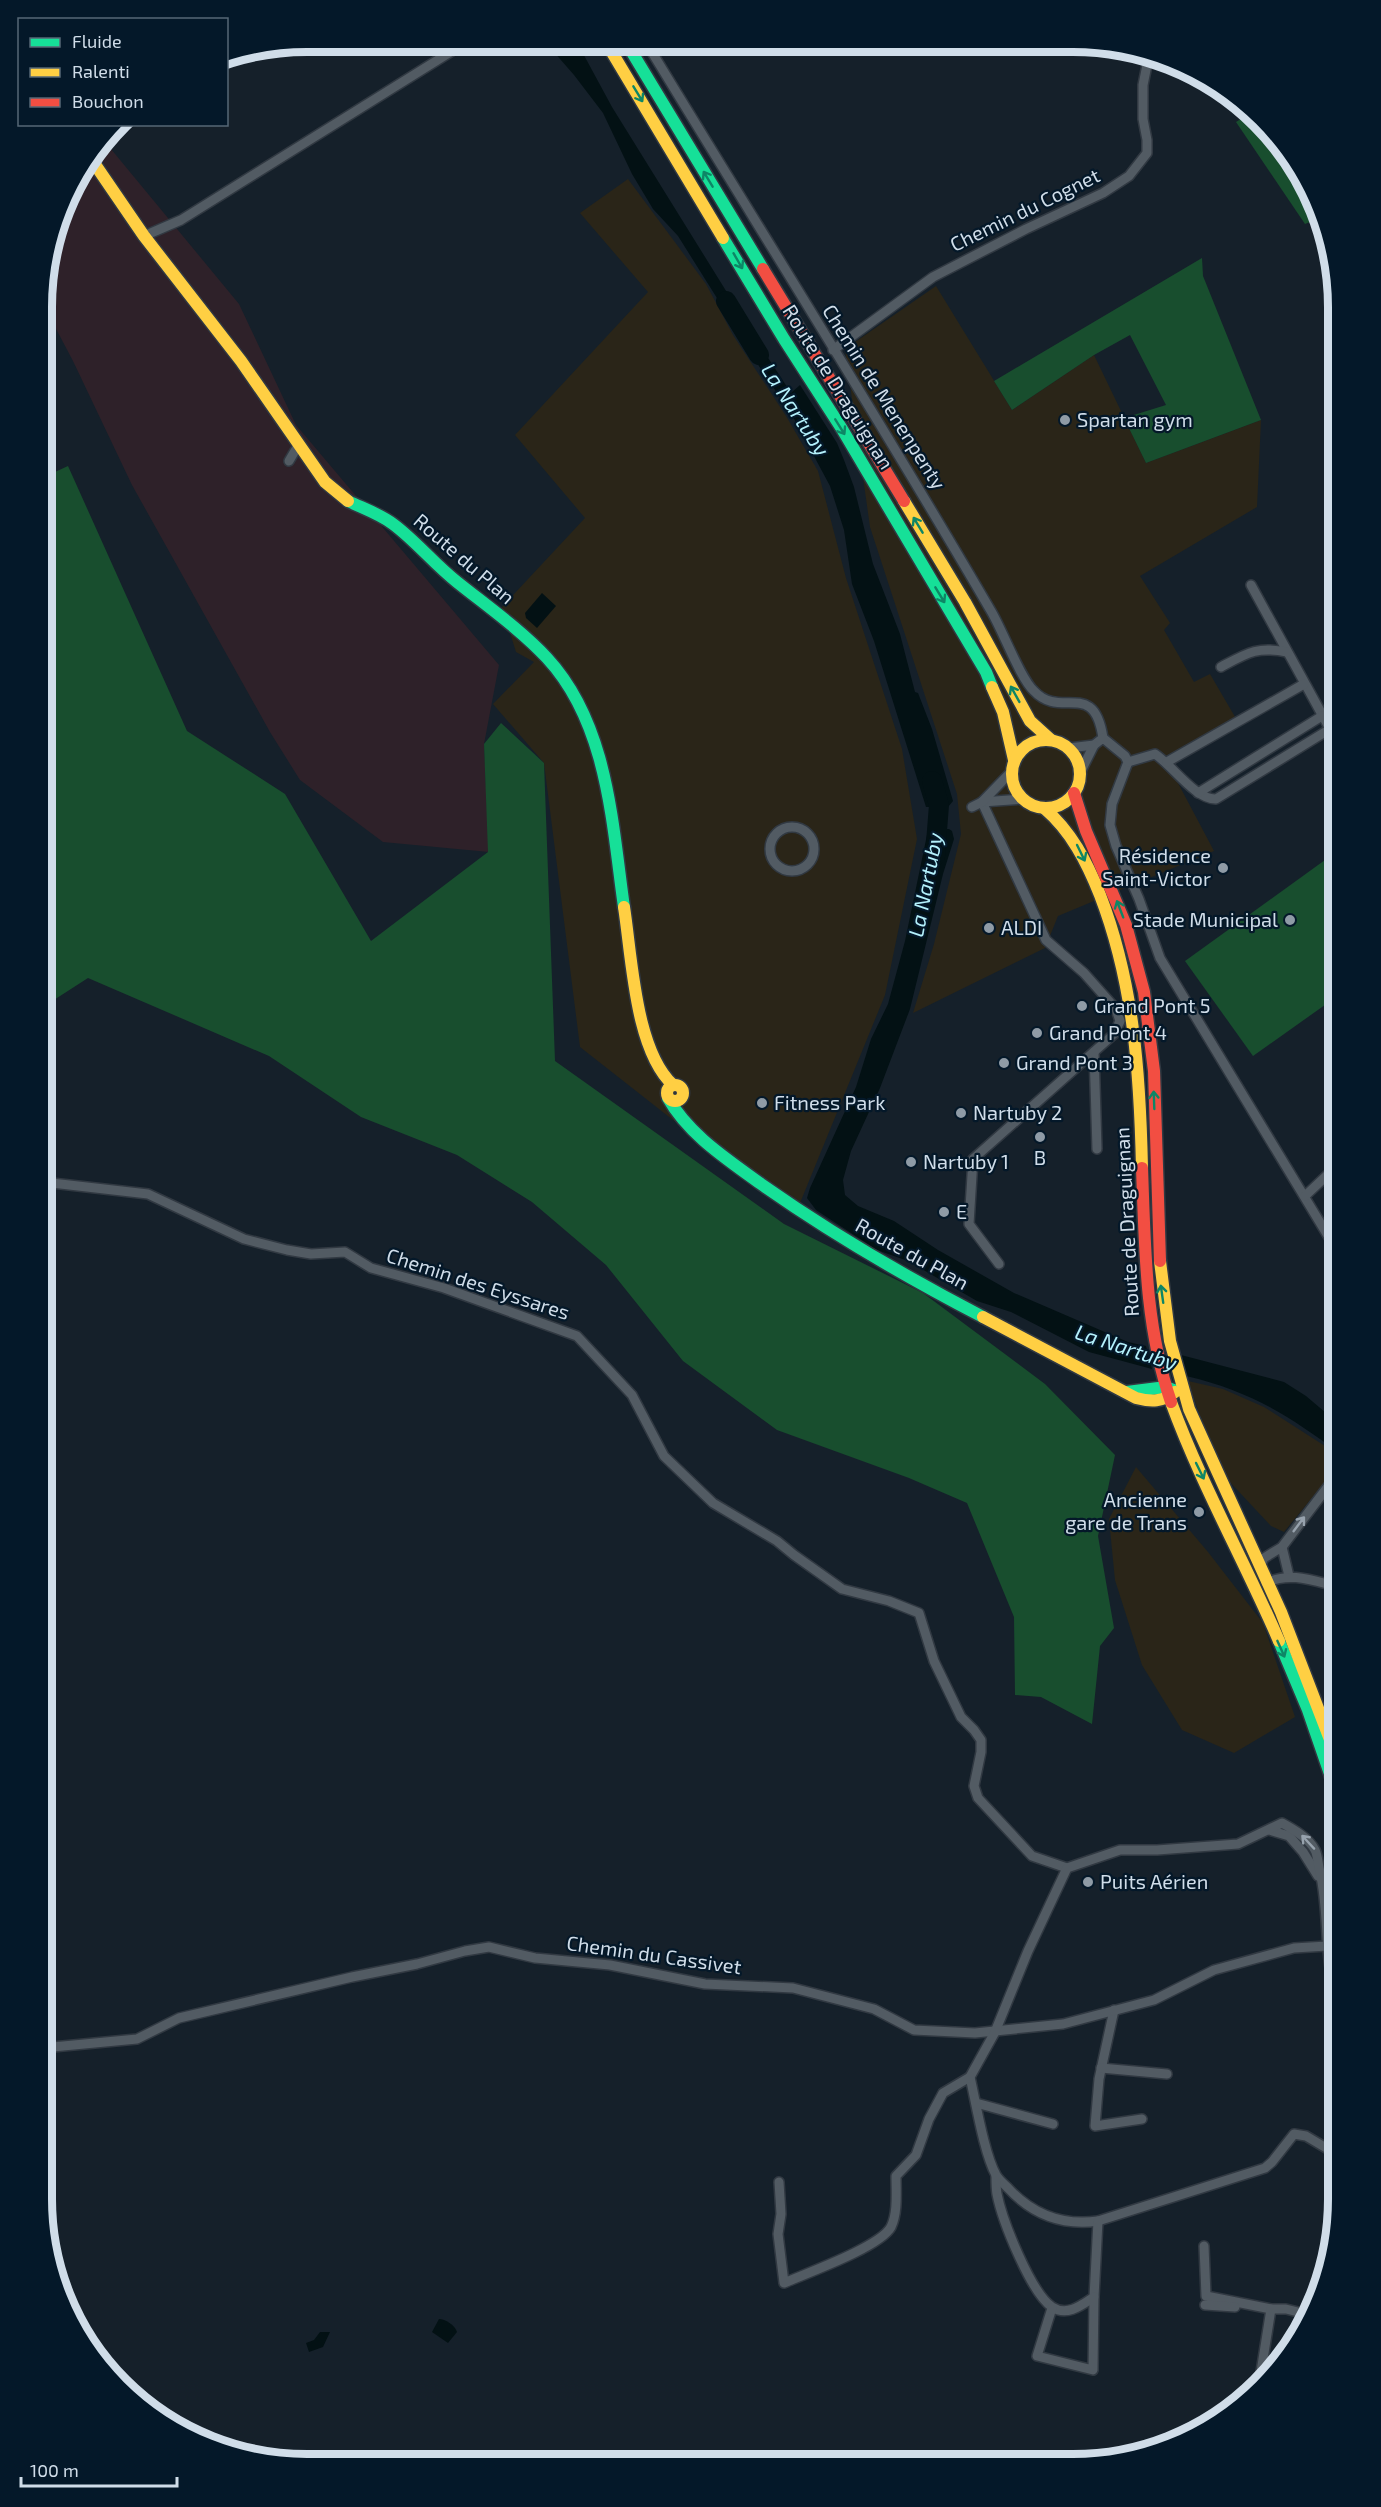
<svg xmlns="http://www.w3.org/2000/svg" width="1381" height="2507" font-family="'Exo 2',sans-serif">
  <rect width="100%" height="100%" fill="#15202a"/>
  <!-- commercial -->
  <g fill="#2a2518">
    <polygon points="628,179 706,284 733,335 786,416 818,471 846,578 902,749 917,839 885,995 800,1203 687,1131 580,1047 544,763 493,704 534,662 516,652 502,607 585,518 515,435 648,292 580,213"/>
    <polygon points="936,286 1012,410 1094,355 1146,463 1261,420 1257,507 1140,576 1170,623 1164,630 1194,682 1210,674 1238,722 1169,766 1214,851 1058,916 1045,948 913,1013 934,944 961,834 957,794 870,527 845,349"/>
    <polygon points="1188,1381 1223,1389 1264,1407 1339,1455 1339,1465 1284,1532 1271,1526 1227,1479 1208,1439"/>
    <polygon points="1136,1467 1208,1552 1263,1623 1295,1717 1234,1753 1182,1730 1142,1665 1115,1580 1109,1519"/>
  </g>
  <!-- industrial -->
  <polygon fill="#2e2129" points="106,143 239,304 296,425 499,665 484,744 489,852 383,842 300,780 270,732 132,485 73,361 44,306 44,273 70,190"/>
  <!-- green -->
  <g fill="#184e2e">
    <polygon points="1252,112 1294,160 1322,217 1305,224 1236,122"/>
    <polygon points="1202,258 1203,276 1261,420 1146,463 1124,418 1166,405 1130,335 1094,355 1012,410 994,381"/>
    <polygon points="68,466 187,731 285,794 371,941 488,852 484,744 501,723 544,763 555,1061 784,1224 923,1293 1045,1384 1115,1455 1098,1536 1114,1628 1100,1646 1092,1724 1041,1697 1015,1695 1014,1617 967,1503 909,1478 777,1430 683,1361 606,1265 532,1202 457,1155 361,1117 269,1056 88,978 43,1007 44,477"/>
    <polygon points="1325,860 1339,879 1339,995 1253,1056 1185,961"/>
  </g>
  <!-- water -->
  <g fill="#031114">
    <polygon points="546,43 576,44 579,46 612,107 741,315 737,330 678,236 653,209 632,174 603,113 574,75"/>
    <polygon points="748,327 791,393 800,385 837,443 844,460 854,487 873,564 900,634 915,692 918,693 932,729 953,801 948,807 926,807 874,641 852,584 844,530 830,486 792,415 744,344"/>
    <polygon points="542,593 556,606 537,628 526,618 525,613"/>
    <polygon points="949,829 952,831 954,839 943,874 910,1009 880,1088 851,1151 843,1180 845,1195 858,1206 894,1221 938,1250 1014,1293 1128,1342 1146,1346 1152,1369 1089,1352 1011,1312 977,1301 908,1261 877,1250 816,1210 807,1198 810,1188 856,1087 871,1039 888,1004 905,941 928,830"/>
    <path d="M1181,1355L1284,1382L1306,1396L1339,1424V1453C1288,1415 1250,1391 1186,1376Z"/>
    <path d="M439,2319C445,2319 455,2325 457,2332L448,2343L432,2332Z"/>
    <polygon points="320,2332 330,2332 323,2347 309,2352 306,2343 314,2340"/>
  </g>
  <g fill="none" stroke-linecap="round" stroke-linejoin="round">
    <!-- river -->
    <g stroke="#031114" stroke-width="20">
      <polyline points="726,301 759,355"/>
      <polyline points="932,781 939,805 935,856"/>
    </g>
    <defs>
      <g id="street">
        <path d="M647,44C762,233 880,420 991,611C1003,631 1020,678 1034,691C1061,720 1094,678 1103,738"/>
        <polyline points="144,236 181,220 465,43"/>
        <polyline points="833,350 933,277 1026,229 1103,193 1129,176 1147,153 1147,140 1143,119 1143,85 1149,55"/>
        <polyline points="289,461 299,444"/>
        <polyline points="1251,585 1330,729"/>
        <path d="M1221,667C1247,653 1257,646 1287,652"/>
        <polyline points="1069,748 1094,745 1103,738 1125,756 1128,762 1112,804 1110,825 1116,846 1139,899 1160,958 1339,1254"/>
        <path d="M1128,762L1155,754C1172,765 1196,800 1216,799L1330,729L1339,743"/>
        <polyline points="1167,762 1304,684"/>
        <polyline points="1080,773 1094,745"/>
        <polyline points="1198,793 1322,716"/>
        <polyline points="982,802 1046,940 1084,973 1116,1009 1120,1021 1114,1034 973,1159 969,1224 999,1264"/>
        <polyline points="982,802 1023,799"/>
        <polyline points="972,807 982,802 1012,771"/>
        <circle cx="792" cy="849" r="22"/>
        <polyline points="1094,1052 1097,1149"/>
        <polyline points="43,1182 148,1194 244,1239 287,1250 311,1254 345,1252 371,1268 444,1288 577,1336 632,1395 664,1456 713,1503 777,1541 794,1555 842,1589 889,1601 919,1613 934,1661 961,1717 974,1730 981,1740 981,1752 974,1786 978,1798 1032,1856 1067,1868"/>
        <polyline points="1305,1196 1339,1164"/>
        <polyline points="1282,1547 1289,1576"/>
        <polyline points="1261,1564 1264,1558 1282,1547 1339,1472"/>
        <path d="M1266,1583C1290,1571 1314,1581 1339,1587"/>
        <polyline points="1269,1830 1289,1836 1303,1852 1318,1876"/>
        <polyline points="1114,2010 1099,2079 1095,2126 1142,2119"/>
        <polyline points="42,2048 137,2039 179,2018 352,1977 417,1964 465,1951 489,1947 535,1958 610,1965 705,1984 793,1988 874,2009 914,2030 975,2033 1063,2024 1154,2000 1214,1970 1294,1948 1327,1946"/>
        <polyline points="1101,2068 1167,2074"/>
        <polyline points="976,2103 1053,2124"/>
        <path d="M1338,2155L1306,2136L1294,2134L1272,2162L1265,2168L1098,2221C1062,2226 1033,2215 1008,2188C1004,2184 999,2180 996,2175C984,2153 976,2103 970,2077L995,2032L1028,1951L1067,1868L1120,1850H1157L1238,1844L1282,1823C1293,1829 1309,1838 1315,1850C1318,1856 1318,1865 1320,1872C1330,1915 1323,1960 1338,2002"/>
        <path d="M996,2176C996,2182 996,2189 997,2194C1002,2220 1031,2293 1052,2307C1067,2317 1082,2305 1094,2297L1098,2221"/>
        <path d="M779,2182L781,2214L778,2234L784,2283C807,2273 880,2247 891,2227C898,2213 896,2192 896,2176L916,2155L929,2119L943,2093L970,2077"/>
        <polyline points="1204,2246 1206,2296 1271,2309"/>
        <polyline points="1205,2305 1235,2307"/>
        <polyline points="1052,2308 1037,2356 1093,2370 1094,2297"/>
        <polyline points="1260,2378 1271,2309 1286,2309 1310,2315"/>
      </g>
      <g id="fast">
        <polyline points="627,44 763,269"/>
        <polyline points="723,238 784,339 842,429 986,672 992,687"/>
        <path d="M348,501C362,508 380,514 393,524C416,541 434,564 457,582C487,606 521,630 547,658C608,724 612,823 624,907"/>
        <path d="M668,1098C689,1135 727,1159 761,1184C832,1234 906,1277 983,1317"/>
        <polyline points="1127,1392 1166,1387 1174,1390"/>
        <polyline points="1279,1641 1308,1710 1339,1800"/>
      </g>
      <g id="slow">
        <polyline points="607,44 723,238"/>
        <polyline points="92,160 144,236 241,361 325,482 348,501"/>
        <polyline points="904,501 965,602 1030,721 1051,740"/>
        <polyline points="992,687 1003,712 1014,760"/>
        <circle cx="1046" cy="774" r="34"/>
        <path d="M1044,808C1071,831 1087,862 1100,895C1134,983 1140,1075 1142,1168"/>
        <path d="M624,907C632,958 635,1050 673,1085"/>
        <circle cx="675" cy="1093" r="8"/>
        <polyline points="1160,1261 1170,1341 1189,1409 1281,1612 1339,1763"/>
        <path d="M983,1317L1136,1398C1151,1402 1163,1402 1175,1392"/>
        <path d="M1171,1402C1201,1484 1244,1560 1279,1641"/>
      </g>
      <g id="jam">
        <polyline points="763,269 904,501"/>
        <polyline points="1074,793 1086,831 1126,925 1144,992 1154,1071 1160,1261"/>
        <path d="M1142,1168C1145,1248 1145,1326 1171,1402"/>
      </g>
    </defs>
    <!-- street casing -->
    <use href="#street" stroke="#313942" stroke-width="12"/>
    <!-- fast casing -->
    <use href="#fast" stroke="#313942" stroke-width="15"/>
    <!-- slow casing -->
    <use href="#slow" stroke="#313942" stroke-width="15"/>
    <!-- jam casing -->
    <use href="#jam" stroke="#313942" stroke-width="15"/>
    <!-- street -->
    <use href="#street" stroke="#525b63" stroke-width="9"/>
    <!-- fast -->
    <use href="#fast" stroke="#16e098" stroke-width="12"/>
    <!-- slow -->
    <use href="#slow" stroke="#ffcf43" stroke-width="12"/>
    <!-- jam -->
    <use href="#jam" stroke="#f24e42" stroke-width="12"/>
  </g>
  <!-- one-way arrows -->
  <defs><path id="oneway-shaft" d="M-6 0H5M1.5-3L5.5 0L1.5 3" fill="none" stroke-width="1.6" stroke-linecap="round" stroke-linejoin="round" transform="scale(1.5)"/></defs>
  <g stroke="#0e8666">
    <use href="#oneway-shaft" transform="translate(638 94) rotate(59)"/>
    <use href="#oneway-shaft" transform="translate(708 179) rotate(-121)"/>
    <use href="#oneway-shaft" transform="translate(738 261) rotate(60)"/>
    <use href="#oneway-shaft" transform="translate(840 427) rotate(58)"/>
    <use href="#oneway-shaft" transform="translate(918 525) rotate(-121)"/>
    <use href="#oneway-shaft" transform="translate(940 595) rotate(59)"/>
    <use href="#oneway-shaft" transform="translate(1015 694) rotate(-119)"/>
    <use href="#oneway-shaft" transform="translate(1081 853) rotate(64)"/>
    <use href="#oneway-shaft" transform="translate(1120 909) rotate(-111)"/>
    <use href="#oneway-shaft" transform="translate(1154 1100) rotate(-92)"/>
    <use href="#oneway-shaft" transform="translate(1162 1294) rotate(-98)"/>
    <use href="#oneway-shaft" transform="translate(1200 1471) rotate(64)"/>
    <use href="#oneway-shaft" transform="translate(1281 1649) rotate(66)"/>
  </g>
  <g stroke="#97a2ad">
    <use href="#oneway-shaft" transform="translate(1299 1524) rotate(-53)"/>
    <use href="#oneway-shaft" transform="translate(1308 1842) rotate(-133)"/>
  </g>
  <!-- markers -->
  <g fill="#8f9ba6" stroke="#041829" stroke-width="2">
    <circle cx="1065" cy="420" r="6"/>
    <circle cx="1223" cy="868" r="6"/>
    <circle cx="1290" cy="920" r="6"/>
    <circle cx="989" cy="928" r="6"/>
    <circle cx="1082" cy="1006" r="6"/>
    <circle cx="1037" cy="1033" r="6"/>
    <circle cx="1004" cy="1063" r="6"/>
    <circle cx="762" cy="1103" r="6"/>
    <circle cx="961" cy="1113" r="6"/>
    <circle cx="1040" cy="1137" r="6"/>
    <circle cx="911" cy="1162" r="6"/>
    <circle cx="944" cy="1212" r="6"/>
    <circle cx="1199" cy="1512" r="6"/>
    <circle cx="1088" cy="1882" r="6"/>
  </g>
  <g text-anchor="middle" stroke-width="4.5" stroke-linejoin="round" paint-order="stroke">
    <!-- street labels -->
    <g font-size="20" fill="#d0dde9" stroke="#041829">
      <text transform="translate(1025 210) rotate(-26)" y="7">Chemin du Cognet</text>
      <text transform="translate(838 387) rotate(58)" y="7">Route de Draguignan</text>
      <text transform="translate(884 397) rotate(58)" y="7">Chemin de Menenpenty</text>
      <text transform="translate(464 559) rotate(41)" y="7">Route du Plan</text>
      <text transform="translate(1127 1222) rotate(-93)" y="7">Route de Draguignan</text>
      <text transform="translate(912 1254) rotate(29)" y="7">Route du Plan</text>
      <text transform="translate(478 1284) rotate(18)" y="7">Chemin des Eyssares</text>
      <text transform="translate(654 1955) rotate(8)" y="7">Chemin du Cassivet</text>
    </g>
    <!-- poi labels -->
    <g font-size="20" fill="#d0dde9" stroke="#041829" text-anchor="start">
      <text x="1077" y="427">Spartan gym</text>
      <text x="1211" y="863" text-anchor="end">Résidence<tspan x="1211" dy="23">Saint-Victor</tspan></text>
      <text x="1278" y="927" text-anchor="end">Stade Municipal</text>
      <text x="1001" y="935">ALDI</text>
      <text x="1094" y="1013">Grand Pont 5</text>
      <text x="1049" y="1040">Grand Pont 4</text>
      <text x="1016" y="1070">Grand Pont 3</text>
      <text x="774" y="1110">Fitness Park</text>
      <text x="973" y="1120">Nartuby 2</text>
      <text x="1040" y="1165" text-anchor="middle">B</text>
      <text x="923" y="1169">Nartuby 1</text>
      <text x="956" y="1219">E</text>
      <text x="1187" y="1507" text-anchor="end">Ancienne<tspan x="1187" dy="23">gare de Trans</tspan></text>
      <text x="1100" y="1889">Puits Aérien</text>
    </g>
    <!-- water labels -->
    <g font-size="21" font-style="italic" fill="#b4f1fc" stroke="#041829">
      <text transform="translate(795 410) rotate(57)" y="7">La Nartuby</text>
      <text transform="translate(926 885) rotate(-79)" y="7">La Nartuby</text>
      <text transform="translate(1126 1348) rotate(18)" y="7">La Nartuby</text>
    </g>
  </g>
  <!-- crop -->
  <path d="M0 0H1381V2507H0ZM307 52H1073A255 255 0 0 1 1328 307V2199A255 255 0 0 1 1073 2454H307A255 255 0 0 1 52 2199V307A255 255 0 0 1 307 52Z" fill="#041829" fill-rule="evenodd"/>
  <path fill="none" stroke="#d0dde9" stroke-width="8" d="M307 52H1073A255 255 0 0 1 1328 307V2199A255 255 0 0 1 1073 2454H307A255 255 0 0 1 52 2199V307A255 255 0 0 1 307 52Z"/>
  <!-- legend -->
  <rect x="18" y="18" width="210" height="108" fill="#041829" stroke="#566776" stroke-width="1.5"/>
  <rect x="30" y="38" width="30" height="9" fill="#16e098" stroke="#566776" stroke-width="1.5"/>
  <text x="72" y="48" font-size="18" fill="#d0dde9">Fluide</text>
  <rect x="30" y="68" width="30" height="9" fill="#ffcf43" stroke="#566776" stroke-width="1.5"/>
  <text x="72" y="78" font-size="18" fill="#d0dde9">Ralenti</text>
  <rect x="30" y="98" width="30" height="9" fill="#f24e42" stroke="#566776" stroke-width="1.5"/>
  <text x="72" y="108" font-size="18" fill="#d0dde9">Bouchon</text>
  <!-- scale -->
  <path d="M21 2477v9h156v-9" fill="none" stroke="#d0dde9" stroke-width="3"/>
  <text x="30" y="2477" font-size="18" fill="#d0dde9" stroke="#041829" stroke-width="4.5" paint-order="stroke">100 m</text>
</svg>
